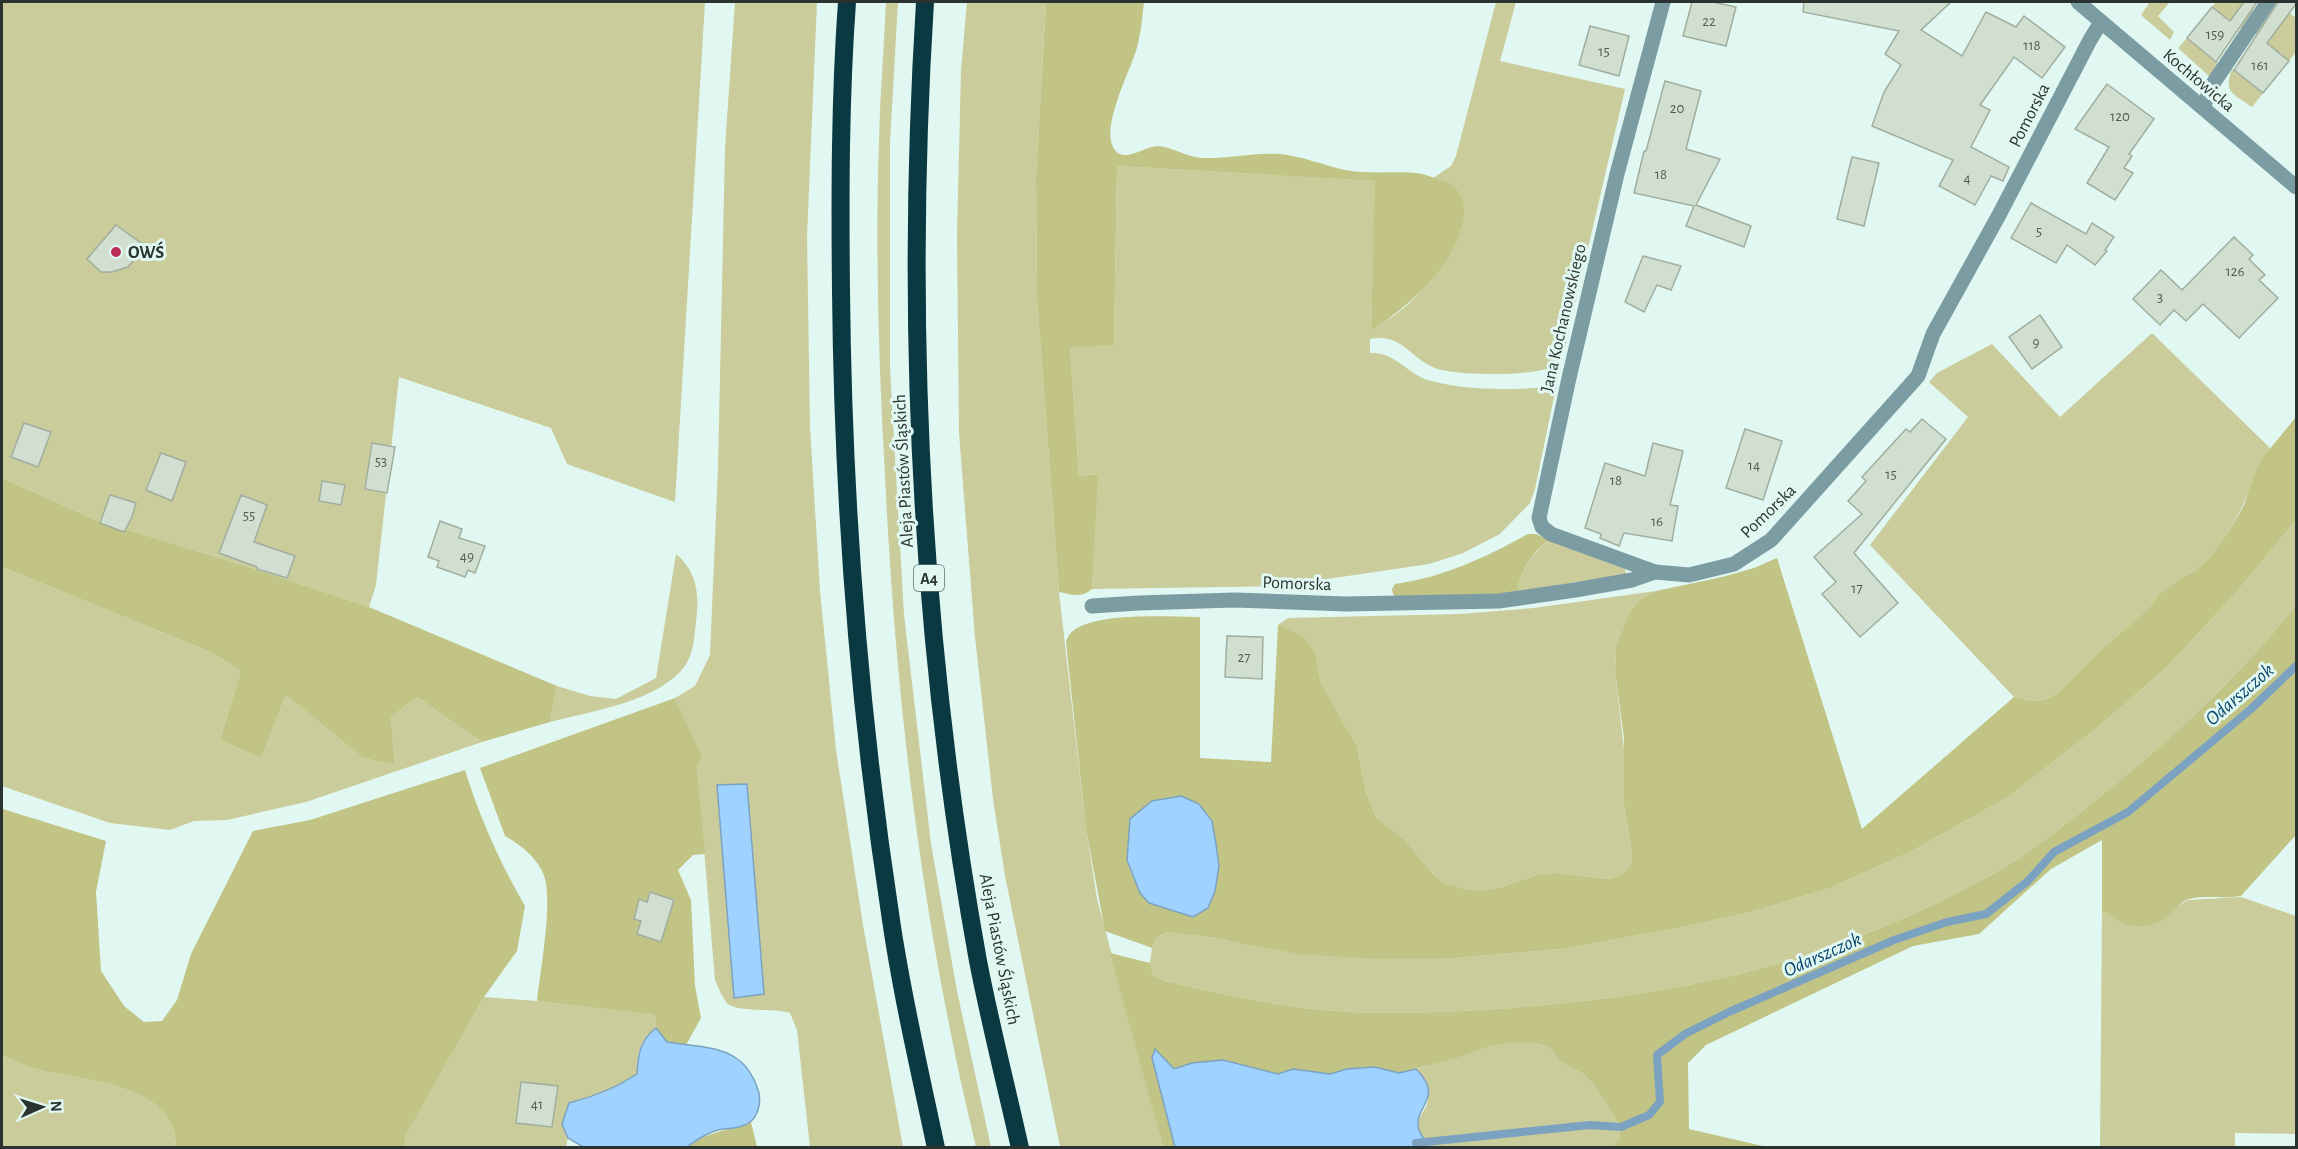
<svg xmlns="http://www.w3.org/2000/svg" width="2298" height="1149" font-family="'Alegreya Sans',sans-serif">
  <rect width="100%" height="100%" fill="#e1f8f2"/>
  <!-- green -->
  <g fill="#cacc9b">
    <polygon points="2,2 705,2 675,502 567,464 551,428 399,377 376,585 369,607 249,567 96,520 2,478"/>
    <path d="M735,2H817L807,236L810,427L820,591L836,750L863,925L903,1147H810L797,1030L790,1013C774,1008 734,1013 726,1002C721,995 718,987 715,980L697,765L703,758L675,698L695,686L710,655L718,468L725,148Z"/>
    <path d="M886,2H898L890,142V369L904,615L931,844L957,991L991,1147H976C924,933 897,714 886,494C879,376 875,258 879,140C880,94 884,48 886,2Z"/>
    <polygon points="967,2 1046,2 1036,177 1037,298 1059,592 1086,828 1097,899 1163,1147 1060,1147 1005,876 993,799 975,637 959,433 957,234 961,70"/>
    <path d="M1496,2H1516L1500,61L1625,89L1564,352C1561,358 1560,363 1554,366C1534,377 1456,376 1435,368C1409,358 1403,333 1370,339V353C1395,351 1408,375 1431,381C1473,392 1514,389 1556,387L1535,489L1530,503L1500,534L1463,553L1429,564L1280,586L1092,589L1097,474L1079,476L1070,347L1114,344L1117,166L1376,181L1371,329C1414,309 1440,271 1461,230L1449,183L1433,178L1451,166L1456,156Z"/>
    <polygon points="2150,2 2170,2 2158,16 2174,32 2170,40 2141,15"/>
    <polygon points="2216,2 2244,2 2243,4 2255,12 2243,30 2212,7"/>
    <polygon points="2275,2 2296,18 2296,52 2289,61 2255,33"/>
    <polygon points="2187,38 2220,65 2211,78 2178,48"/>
    <path d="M2232,69L2263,93L2252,107C2234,94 2223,93 2232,69Z"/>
    <polygon points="2152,333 2270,448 2256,470 2249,493 2230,530 2213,556 2195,571 2183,577 2158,595 2149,608 2102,649 2059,692 2045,700 2033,701 2014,697 1870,545 1968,417 1929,382 1937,373 1992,344 2060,417"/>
    <path d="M2296,520V605C2240,676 2173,738 2102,795C2070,821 2036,849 2000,870C1948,899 1895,924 1839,944C1734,983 1610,1001 1498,1009C1431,1013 1362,1016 1296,1007C1252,1001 1208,991 1165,981L1153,975L1150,963L1152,948L1156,938L1167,932L1186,933L1229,941L1455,958L1562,949L1673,929L1751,912L1830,888L1912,851L2008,797L2098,727L2167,667L2240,588Z"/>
    <path d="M1549,540L1625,569L1626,574L1517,592C1520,572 1533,552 1549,540Z"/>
    <path d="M676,554C694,569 699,589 697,612C695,629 695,651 685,666C658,702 591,711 550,722L557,686L590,696L616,699L656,678Z"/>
    <polygon points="2,567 213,653 241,671 220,740 261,758 286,695 363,758 395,765 391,717 417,697 482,742 306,802 227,820 194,821 170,830 110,823 2,786"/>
    <polygon points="1656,591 1641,599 1616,647 1615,672 1625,757 1624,805 1632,852 1631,864 1623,874 1608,879 1556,873 1539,874 1502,887 1481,891 1465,889 1446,885 1433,874 1405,840 1376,817 1366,792 1357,746 1321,683 1316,656 1278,625 1288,618 1460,614 1534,608"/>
    <polygon points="2241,897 2296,916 2296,1134 2235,1133 2235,1147 2100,1148 2102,911 2114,916 2123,924 2166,918 2175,908 2188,900"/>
    <path d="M484,997L537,1001L655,1015L656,1028C640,1040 637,1055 637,1074C616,1088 593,1097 569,1103L562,1124L568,1138L566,1147H406L405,1137Z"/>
    <path d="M1512,1043H1537L1549,1047L1561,1062L1583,1074L1594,1085L1621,1127L1619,1140L1612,1148L1426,1147C1427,1140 1421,1138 1419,1131C1415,1119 1424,1113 1427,1104C1430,1092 1424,1077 1416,1069L1488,1047Z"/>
    <path d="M2,1055C13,1060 24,1066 35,1069C80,1081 177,1082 176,1147H2Z"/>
  </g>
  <!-- forest -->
  <g fill="#c1c485" fill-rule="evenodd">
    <path d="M1046,2H1144C1142,18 1141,35 1136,51C1129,73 1102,125 1113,147C1122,166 1146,145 1158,146C1173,147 1186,157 1202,158C1228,159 1253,152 1279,154C1302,156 1323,165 1345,170C1370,175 1400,170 1422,174C1430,176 1437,179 1444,181C1456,185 1463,196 1464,208C1465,256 1409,308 1371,330L1375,181L1117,166L1114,345L1070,347L1079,476L1098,474L1092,589C1082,598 1072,595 1059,592L1037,298L1036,177Z"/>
    <path d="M2296,417V520L2240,588L2167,667L2098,727L2008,797L1912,851L1830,888L1751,912L1673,929L1562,949L1455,958L1380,959L1299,954L1203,936L1167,932L1156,938L1152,948L1105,931L1086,829L1066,642C1067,639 1068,636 1070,634C1089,611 1171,617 1200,617V758L1271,762L1278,625L1301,636L1309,644L1316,656L1321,683L1357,746L1366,792L1376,817L1405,840L1433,874L1445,884L1465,889L1481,891L1502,887L1539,874L1556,873L1608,879L1623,874L1631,864L1632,852L1624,805V738L1615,672L1616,647L1630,613L1641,599L1656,591L1722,577L1754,568L1777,558L1862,829L2014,697L2033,701L2045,700L2059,692L2102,649L2149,608L2158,595L2183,577L2195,571L2212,556L2230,530L2245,503L2256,470L2264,456ZM1130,819L1212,821L1219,866L1161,906L1149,903L1140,893L1133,877L1127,860Z"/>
    <polygon points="2,478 96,520 249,567 369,607 557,686 550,722 482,742 417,697 391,717 395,765 363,758 286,695 261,758 220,740 241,671 213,653 2,567"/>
    <path d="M1528,534H1536L1549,540C1533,551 1520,572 1517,592L1521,594L1398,599L1393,594L1392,589L1395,584C1442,578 1487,557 1528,534Z"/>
    <path d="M2296,605V835L2241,896C2225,899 2205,895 2189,899C2180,902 2174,911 2167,917C2157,926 2135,929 2122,923C2115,919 2110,914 2102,911V840L2051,869L1979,934L1913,946L1706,1045L1688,1063L1689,1129L1767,1147H1612L1619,1140L1621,1127L1594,1085L1583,1074L1561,1062L1549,1047L1537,1043H1512L1488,1047L1456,1058L1399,1073L1375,1067L1347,1069L1330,1074L1293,1069L1278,1074L1222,1060L1192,1063L1174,1069L1152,1058L1175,1147H1163L1110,953L1150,963L1153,975L1165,981C1208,991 1252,1001 1296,1007C1362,1016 1431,1013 1498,1009C1610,1001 1734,983 1839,944C1895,924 1948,899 2000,870C2036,849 2070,821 2102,795C2173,738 2240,676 2296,605Z"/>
    <path d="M675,698L703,758L697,765L705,854L693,855L678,870L691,900L695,986L701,1018L686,1045L666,1042L656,1028L655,1015L537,1001C540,971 555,894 542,871C534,855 520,845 505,836L480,768Z"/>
    <path d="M465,770C480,818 500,863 525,906L517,951L484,997L405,1137L406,1147H176C177,1082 80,1081 35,1069C24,1066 13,1060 2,1055L3,809L106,841L96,892L101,971L124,1006L144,1022L162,1021L177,1000L191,954L253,831L310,820Z"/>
    <path d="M751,1122L757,1147L687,1148C706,1131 729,1131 751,1122Z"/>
  </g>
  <!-- water -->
  <g fill="#9fd2ff" stroke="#7ca2c1" stroke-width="1.5">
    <polygon points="747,784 764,994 734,998 717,785"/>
    <polygon points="1181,796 1199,804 1212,821 1216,844 1219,866 1215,891 1208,908 1193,917 1149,903 1140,893 1127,860 1130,819 1152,801"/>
    <path d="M656,1028L667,1042C709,1049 745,1044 759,1093C761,1103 758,1116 750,1122C742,1128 733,1128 723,1129C712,1130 696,1140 687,1147H583L568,1138L562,1124L569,1103C593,1097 616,1088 637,1074C638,1055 640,1040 656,1028Z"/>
    <path d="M1155,1049L1174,1069L1192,1063L1223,1060L1278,1074L1293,1069L1330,1074L1347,1069L1375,1067L1399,1073L1416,1069C1446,1099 1412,1106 1419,1130C1421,1137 1427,1139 1426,1147H1175L1152,1058Z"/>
  </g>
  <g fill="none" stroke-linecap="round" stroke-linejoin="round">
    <!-- stream -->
    <polyline stroke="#7ca2c1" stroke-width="8" points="1416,1143 1590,1125 1621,1127 1649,1115 1660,1102 1657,1055 1685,1034 1729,1012 1894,940 1947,922 1986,914 2028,881 2054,852 2128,812 2251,709 2296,666"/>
  </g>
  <!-- building -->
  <g fill="#d0dfcf" stroke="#a0ae9f" stroke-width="1.5">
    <polygon points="1692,2 1713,2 1736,7 1726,46 1683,36"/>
    <polygon points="1804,2 1951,2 1921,30 1962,56 1986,12 2016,27 2024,16 2065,47 2042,78 2014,57 1980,105 1990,110 1971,147 2009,167 2003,181 1991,176 1975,205 1939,186 1953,160 1872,126 1884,92 1901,65 1885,54 1899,31 1803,12"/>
    <polygon points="2244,2 2257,2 2216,62 2187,38 2212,7 2230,21"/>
    <polygon points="2278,2 2296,2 2296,4 2267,43 2289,61 2263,93 2234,70"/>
    <polygon points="1590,26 1629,36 1619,76 1579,65"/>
    <polygon points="1665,81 1701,91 1686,149 1720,159 1696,205 1751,226 1744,247 1686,226 1694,206 1634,193 1644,151 1646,151"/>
    <polygon points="2107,84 2154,119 2129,154 2132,156 2124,168 2133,173 2115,200 2087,183 2109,147 2075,129"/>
    <polygon points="1852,157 1879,163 1864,226 1837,219"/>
    <polygon points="2031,203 2086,234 2092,223 2114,237 2105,250 2107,251 2095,265 2067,245 2056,263 2011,238"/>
    <polygon points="116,225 145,246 128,267 112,272 101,272 87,259"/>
    <polygon points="2234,237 2253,255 2249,259 2265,275 2259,280 2278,298 2239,338 2203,304 2186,321 2174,310 2160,325 2133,299 2161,270 2182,290"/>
    <polygon points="1643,256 1681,266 1671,290 1657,285 1644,312 1625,302"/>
    <polygon points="2040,315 2062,347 2032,369 2009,337"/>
    <polygon points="1922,419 1946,439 1854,553 1898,603 1860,637 1822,594 1836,582 1814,557 1862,514 1848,501 1866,481 1862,477 1906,429 1910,432"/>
    <polygon points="24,423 51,432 38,467 11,457"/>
    <polygon points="1745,429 1782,441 1763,500 1726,488"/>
    <polygon points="372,443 395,447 387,493 365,489"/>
    <polygon points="1653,443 1683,451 1670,505 1678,506 1672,541 1624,533 1619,546 1600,538 1601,534 1585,528 1605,463 1645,476"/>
    <polygon points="161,453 186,462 172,501 146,490"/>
    <polygon points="322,481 345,485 341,505 319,501"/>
    <polygon points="110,495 136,503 132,517 124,532 100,523"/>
    <polygon points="241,495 267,505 254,542 295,556 287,578 257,569 257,567 219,553"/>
    <polygon points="440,521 462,529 459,538 485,546 475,573 468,570 465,577 437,567 439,561 428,557"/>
    <polygon points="1227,636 1263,637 1262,679 1225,677"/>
    <polygon points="650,892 674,900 661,942 637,934 641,921 634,919 639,899 647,902"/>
    <polygon points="521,1082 558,1086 552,1127 516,1123"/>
  </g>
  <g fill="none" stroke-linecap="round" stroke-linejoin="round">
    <!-- minor -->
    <g stroke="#7c9ca3" stroke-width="15">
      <polyline points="2078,2 2296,187"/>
      <polyline points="2203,108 2212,85 2268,2"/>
      <polyline points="1655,572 1551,534 1542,527 1539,518 1569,378 1617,174 1663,2"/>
      <polyline points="1092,606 1138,603 1234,600 1346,604 1499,601 1575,590 1632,580 1655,572 1689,575 1734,564 1771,540 1789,520 1918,376 1933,334 1999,215 2090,40 2101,22"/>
    </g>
    <!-- highway -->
    <g stroke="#0a3941" stroke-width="18">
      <path d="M847,2C840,98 840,195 841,291C843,502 859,712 891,920C902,996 920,1072 936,1148"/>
      <path d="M925,2C905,321 921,646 978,961C990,1023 1006,1085 1020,1148"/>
    </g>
  </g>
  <!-- markers -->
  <circle fill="#ba2b57" stroke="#e1f8f2" stroke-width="2" cx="116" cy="252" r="6"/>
  <g text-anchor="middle" stroke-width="6" stroke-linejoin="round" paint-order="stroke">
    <!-- number labels -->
    <g font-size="15" fill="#545e58">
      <text x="1709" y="26">22</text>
      <text x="2215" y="39">159</text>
      <text x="2032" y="50">118</text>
      <text x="1604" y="56">15</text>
      <text x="2260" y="70">161</text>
      <text x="1677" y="113">20</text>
      <text x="2120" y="121">120</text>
      <text x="1661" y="179">18</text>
      <text x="1967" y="183">4</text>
      <text x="2039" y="236">5</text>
      <text x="2235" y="276">126</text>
      <text x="2160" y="302">3</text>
      <text x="2036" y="347">9</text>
      <text x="381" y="466">53</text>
      <text x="1754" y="470">14</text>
      <text x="1891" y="479">15</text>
      <text x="1616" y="485">18</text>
      <text x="249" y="520">55</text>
      <text x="1657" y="526">16</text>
      <text x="467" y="561">49</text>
      <text x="1857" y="593">17</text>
      <text x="1244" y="662">27</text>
      <text x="537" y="1109">41</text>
    </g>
    <!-- shield labels -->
    <rect fill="#e1f8f2" stroke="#616e6a" stroke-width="1.5" x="914" y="565" width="30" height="26" rx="4.5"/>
    <g font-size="16" font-weight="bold" fill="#2a3330">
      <text x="929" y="584">A4</text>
    </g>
    <!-- street labels -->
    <g font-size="18" fill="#2a3330" stroke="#e1f8f2">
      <text transform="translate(2199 80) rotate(40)" y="6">Kochłowicka</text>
      <text transform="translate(2029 115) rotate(-63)" y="6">Pomorska</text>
      <text transform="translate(1563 318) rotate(-77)" y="6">Jana Kochanowskiego</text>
      <text transform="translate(903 471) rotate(-93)" y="6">Aleja Piastów Śląskich</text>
      <text transform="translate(1768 511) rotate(-44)" y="6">Pomorska</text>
      <text transform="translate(1297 583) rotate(2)" y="6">Pomorska</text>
      <text transform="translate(1000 949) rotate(79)" y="6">Aleja Piastów Śląskich</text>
    </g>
    <!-- poi labels -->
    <g font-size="18" font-weight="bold" fill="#2a3330" stroke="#e1f8f2" text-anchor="start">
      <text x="128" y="258">OWŚ</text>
    </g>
    <!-- water labels -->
    <g font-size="20" font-style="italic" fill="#0c466f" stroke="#e1f8f2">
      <text transform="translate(2239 694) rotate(-41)" y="7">Odarszczok</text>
      <text transform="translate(1822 954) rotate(-24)" y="7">Odarszczok</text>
    </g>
  </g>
  <!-- border -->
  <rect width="2298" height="1149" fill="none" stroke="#2a3330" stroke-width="6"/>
  <!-- north arrow -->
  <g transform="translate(42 1107) rotate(87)" stroke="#e1f8f2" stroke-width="4.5" paint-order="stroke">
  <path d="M0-4.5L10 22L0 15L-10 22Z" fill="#2a3330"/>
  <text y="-9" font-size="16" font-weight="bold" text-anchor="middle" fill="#2a3330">N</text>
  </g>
</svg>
